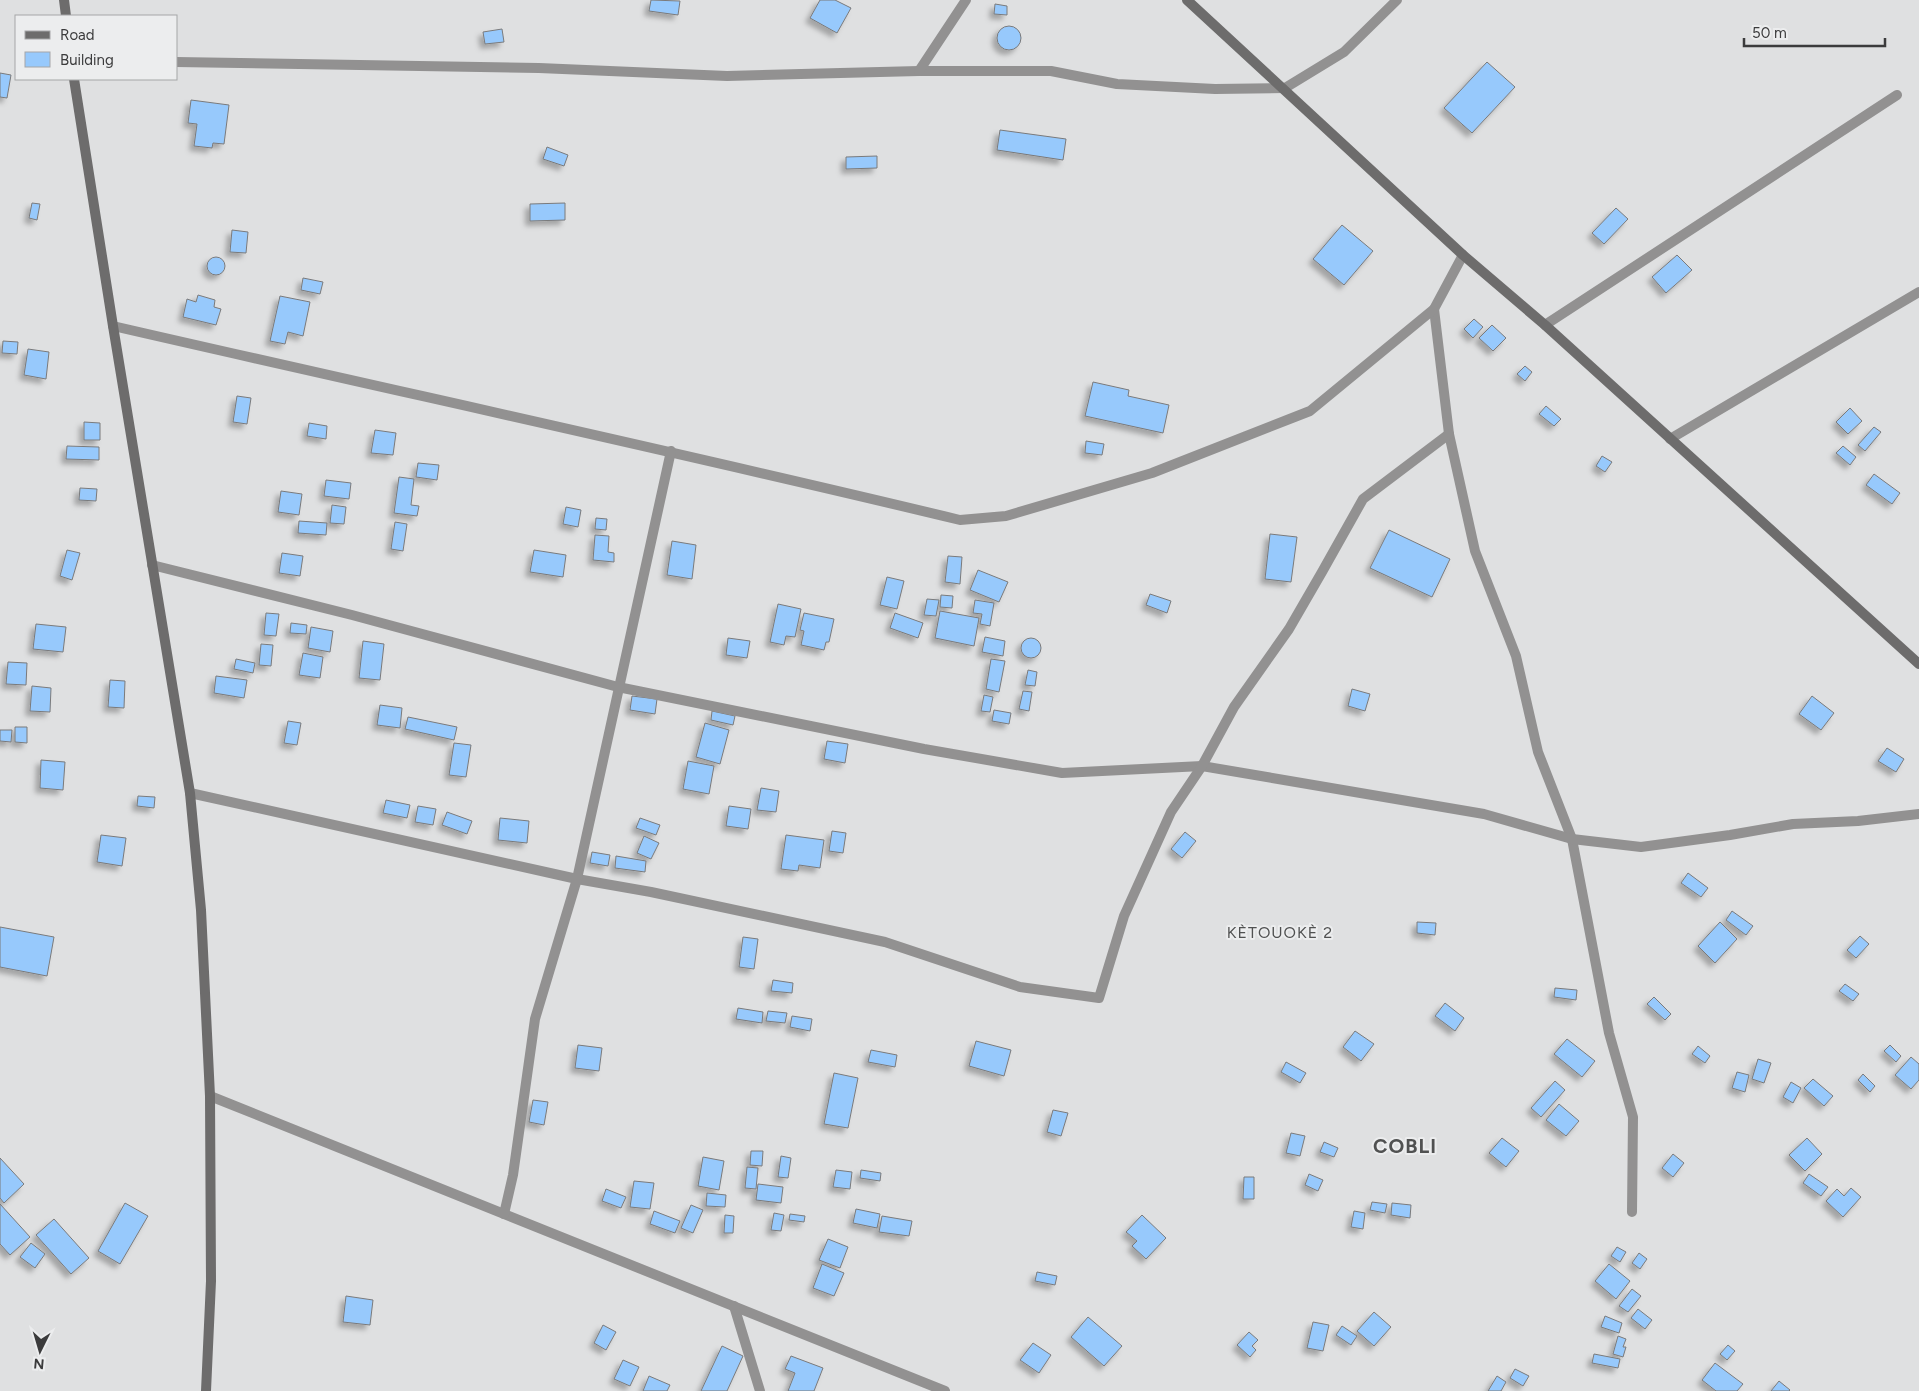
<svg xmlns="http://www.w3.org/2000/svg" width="1919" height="1391" font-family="Figtree,sans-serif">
  <defs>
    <filter id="shadow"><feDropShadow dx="-4.5" dy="4.5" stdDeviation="2.5" flood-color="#0004"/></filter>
  </defs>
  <rect width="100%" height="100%" fill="#dfe0e1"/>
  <!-- building -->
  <g fill="#97c9fc" stroke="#7a7a7b" filter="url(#shadow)">
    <polygon points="651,0 680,1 678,15 649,11"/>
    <polygon points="820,0 835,0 851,8 837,33 810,18"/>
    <polygon points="995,4 1007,6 1007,15 994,14"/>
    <circle cx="1009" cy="38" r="12"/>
    <polygon points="502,29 504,42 485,44 483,32"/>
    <polygon points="1487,62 1515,87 1472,133 1444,108"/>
    <polygon points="0,73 11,75 7,98 0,97"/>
    <polygon points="191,100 229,105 224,144 213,143 212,148 194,146 197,124 188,123"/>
    <polygon points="1000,130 1066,139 1063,160 997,150"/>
    <polygon points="547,147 568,155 564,166 543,159"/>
    <polygon points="877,156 877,168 846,169 846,157"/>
    <polygon points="32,203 40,204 37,220 29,218"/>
    <polygon points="565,203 565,220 530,221 530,204"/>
    <polygon points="1616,208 1628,219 1604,244 1592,233"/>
    <polygon points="1342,225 1373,251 1344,285 1313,259"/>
    <polygon points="232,230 248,232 246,253 230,252"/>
    <polygon points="1677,255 1692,270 1666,293 1652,277"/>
    <circle cx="216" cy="266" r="9"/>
    <polygon points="303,278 323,282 320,294 301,290"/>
    <polygon points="198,295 215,300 214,307 221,309 216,325 183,317 187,299 196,302"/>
    <polygon points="280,296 310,302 303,336 288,332 285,344 270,341"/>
    <polygon points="1474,319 1483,327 1473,338 1464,329"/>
    <polygon points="1492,325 1506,338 1493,351 1479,338"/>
    <polygon points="3,341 18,342 17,354 2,353"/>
    <polygon points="28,349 49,352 46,379 24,375"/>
    <polygon points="1525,366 1532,372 1525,381 1517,374"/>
    <polygon points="1093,382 1129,390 1128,396 1169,405 1163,433 1085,416"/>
    <polygon points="237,396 251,398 247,424 233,422"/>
    <polygon points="1546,406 1561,419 1554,426 1539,414"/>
    <polygon points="1850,408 1862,421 1848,434 1836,422"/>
    <polygon points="84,422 100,423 100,440 84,440"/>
    <polygon points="309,423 327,426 326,439 307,436"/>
    <polygon points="1874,427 1881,432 1865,451 1858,445"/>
    <polygon points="375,430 396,433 393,455 371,453"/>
    <polygon points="1086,441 1104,444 1102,455 1085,453"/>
    <polygon points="67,446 99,447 99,460 66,459"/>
    <polygon points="1843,446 1856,457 1850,465 1836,453"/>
    <polygon points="1602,456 1612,462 1605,472 1596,466"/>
    <polygon points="418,463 439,465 437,480 416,477"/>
    <polygon points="1874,474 1900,493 1892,504 1866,485"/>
    <polygon points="399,477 414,479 411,505 419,506 417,516 394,513"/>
    <polygon points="326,480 351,483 349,499 324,496"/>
    <polygon points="80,488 97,489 96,501 79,500"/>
    <polygon points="281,491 302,494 299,515 278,512"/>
    <polygon points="332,505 346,507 344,524 330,523"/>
    <polygon points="566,507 581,510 578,527 563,524"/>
    <polygon points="596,518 607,519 606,530 595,529"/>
    <polygon points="299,521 327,523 326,535 298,533"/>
    <polygon points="395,522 407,524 403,551 391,549"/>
    <polygon points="1389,530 1450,559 1432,597 1370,568"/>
    <polygon points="1270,534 1297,537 1291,582 1265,579"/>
    <polygon points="595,535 609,536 608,552 614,553 614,562 593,560"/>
    <polygon points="672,541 696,545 692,579 667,575"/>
    <polygon points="67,550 80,553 72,580 60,576"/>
    <polygon points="534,550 566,555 563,577 530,572"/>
    <polygon points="282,553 303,556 300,576 279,573"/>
    <polygon points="948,556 962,557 960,584 945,582"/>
    <polygon points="978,570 1008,582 999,602 970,590"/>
    <polygon points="887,577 904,581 897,609 880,605"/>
    <polygon points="1150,594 1171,601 1167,613 1146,605"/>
    <polygon points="941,595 953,596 952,608 940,607"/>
    <polygon points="927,599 939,600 936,616 924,615"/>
    <polygon points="975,600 994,603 990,626 980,624 982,614 973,613"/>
    <polygon points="778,604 801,609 795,637 786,636 784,645 770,642"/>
    <polygon points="940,611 979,618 974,646 935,638"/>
    <polygon points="266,613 279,614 276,636 264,635"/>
    <polygon points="804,613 834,619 829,642 826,642 824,650 801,645 804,631 800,630"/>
    <polygon points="895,613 923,623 918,638 890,628"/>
    <polygon points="291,623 307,625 306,634 290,633"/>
    <polygon points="36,624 66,627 63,652 33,649"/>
    <polygon points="311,627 333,631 330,652 308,648"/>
    <polygon points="985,637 1005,641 1003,656 982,652"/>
    <polygon points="728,638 750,641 747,658 726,655"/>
    <circle cx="1031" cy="648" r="10"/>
    <polygon points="363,641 384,644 380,680 359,678"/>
    <polygon points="261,644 273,645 271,666 259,665"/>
    <polygon points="303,653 323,657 320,678 299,675"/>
    <polygon points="236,659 255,663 253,673 234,669"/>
    <polygon points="991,659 1005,661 999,692 986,689"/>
    <polygon points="8,662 27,663 26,685 6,684"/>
    <polygon points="1028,670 1037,672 1035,686 1025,685"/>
    <polygon points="216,676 247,680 244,698 214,693"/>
    <polygon points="110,680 125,681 124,708 108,707"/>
    <polygon points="32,686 51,688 50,712 30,711"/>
    <polygon points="1352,689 1370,694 1365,711 1348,706"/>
    <polygon points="1023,691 1032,692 1029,711 1019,709"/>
    <polygon points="984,695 993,697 990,712 981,711"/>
    <polygon points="632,696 657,699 655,714 630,710"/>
    <polygon points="1812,696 1834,713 1821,730 1799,714"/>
    <polygon points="380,705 402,708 400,728 377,725"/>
    <polygon points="994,710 1011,713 1009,724 992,721"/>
    <polygon points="712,711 735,716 733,725 711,720"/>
    <polygon points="408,717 457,727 454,740 405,729"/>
    <polygon points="288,721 301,723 297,745 284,743"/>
    <polygon points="705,723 729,730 720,764 696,757"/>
    <polygon points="15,727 27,727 27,743 15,742"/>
    <polygon points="0,730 12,730 11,742 0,741"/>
    <polygon points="827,741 848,744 845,763 824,759"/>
    <polygon points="454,743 471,745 466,777 449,775"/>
    <polygon points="1887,748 1904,759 1896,772 1878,761"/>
    <polygon points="41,760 65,762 63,790 40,788"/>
    <polygon points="688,761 714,766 709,794 683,789"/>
    <polygon points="761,788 779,791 776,812 757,810"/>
    <polygon points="138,796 155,797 154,808 137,806"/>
    <polygon points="386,800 410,805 407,818 383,813"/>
    <polygon points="418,806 436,809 433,825 415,822"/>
    <polygon points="729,806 751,809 748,829 726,826"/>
    <polygon points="447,812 472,821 467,834 442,825"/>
    <polygon points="500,818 529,821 527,843 498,840"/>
    <polygon points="640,818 660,825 656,835 636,828"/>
    <polygon points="832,831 846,833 843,853 829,851"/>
    <polygon points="1185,832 1196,841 1182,858 1171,849"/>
    <polygon points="101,835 126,838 122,866 97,862"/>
    <polygon points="786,835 824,840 820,868 799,865 798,871 781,869"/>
    <polygon points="644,836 659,843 651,859 637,853"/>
    <polygon points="592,852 610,855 608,866 590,863"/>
    <polygon points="616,856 646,861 645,872 615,868"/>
    <polygon points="1688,873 1708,888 1701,897 1681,883"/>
    <polygon points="1732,911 1753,926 1746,935 1726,920"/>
    <polygon points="1417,922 1436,923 1435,935 1417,933"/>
    <polygon points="1720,922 1737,939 1715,963 1698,946"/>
    <polygon points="0,927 54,937 47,976 0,967"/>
    <polygon points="1860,936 1869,944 1856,958 1847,950"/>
    <polygon points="743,937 758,939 754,969 739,967"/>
    <polygon points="773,980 793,983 792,993 771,991"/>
    <polygon points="1845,984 1859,994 1853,1001 1839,991"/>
    <polygon points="1555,988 1577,990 1576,1000 1554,997"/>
    <polygon points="1654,997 1671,1014 1665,1020 1647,1004"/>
    <polygon points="1445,1003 1464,1018 1455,1031 1435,1016"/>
    <polygon points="738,1008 763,1012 762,1023 736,1019"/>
    <polygon points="768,1011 787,1013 785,1023 766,1021"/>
    <polygon points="792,1016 812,1019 810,1031 790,1027"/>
    <polygon points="1355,1031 1374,1044 1361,1061 1343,1047"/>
    <polygon points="1567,1039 1595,1061 1582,1077 1554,1054"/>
    <polygon points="976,1041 1011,1050 1004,1076 969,1066"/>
    <polygon points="578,1045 602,1048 599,1071 575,1068"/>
    <polygon points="1890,1045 1901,1056 1896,1062 1884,1051"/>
    <polygon points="1698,1046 1710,1056 1705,1063 1692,1054"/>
    <polygon points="871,1050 897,1055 895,1067 868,1062"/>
    <polygon points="1911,1057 1919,1064 1919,1080 1911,1089 1895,1075"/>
    <polygon points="1758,1059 1771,1063 1764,1083 1752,1079"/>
    <polygon points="1286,1062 1306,1073 1300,1083 1281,1072"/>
    <polygon points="1737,1072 1749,1075 1745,1092 1732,1088"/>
    <polygon points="834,1073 858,1078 848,1128 824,1124"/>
    <polygon points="1863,1074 1875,1086 1870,1092 1858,1080"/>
    <polygon points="1813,1079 1833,1096 1824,1106 1804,1088"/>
    <polygon points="1555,1081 1565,1090 1541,1117 1531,1108"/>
    <polygon points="1791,1082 1801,1088 1793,1103 1783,1097"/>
    <polygon points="533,1100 548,1102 544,1125 529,1122"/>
    <polygon points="1559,1104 1579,1121 1566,1136 1546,1120"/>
    <polygon points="1053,1110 1068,1113 1061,1136 1047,1132"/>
    <polygon points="1291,1133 1305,1136 1300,1156 1286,1153"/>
    <polygon points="1502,1138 1519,1151 1506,1167 1489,1153"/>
    <polygon points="1807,1138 1822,1154 1805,1171 1789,1155"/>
    <polygon points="1324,1142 1338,1148 1334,1157 1320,1152"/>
    <polygon points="751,1151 763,1151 762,1166 750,1165"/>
    <polygon points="1673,1154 1684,1163 1673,1177 1662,1168"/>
    <polygon points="781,1156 791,1158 788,1178 778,1177"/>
    <polygon points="703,1157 724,1161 719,1190 698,1186"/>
    <polygon points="0,1158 24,1184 4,1203 0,1198"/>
    <polygon points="747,1167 758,1168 756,1189 745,1188"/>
    <polygon points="836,1170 852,1172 850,1189 833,1187"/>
    <polygon points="861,1170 881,1173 880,1181 860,1178"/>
    <polygon points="1309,1174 1323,1180 1318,1191 1305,1185"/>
    <polygon points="1809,1174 1828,1187 1821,1196 1803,1183"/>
    <polygon points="1244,1177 1254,1177 1254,1199 1243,1199"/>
    <polygon points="634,1181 654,1183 650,1209 630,1207"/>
    <polygon points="758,1184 783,1187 781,1203 756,1200"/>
    <polygon points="1851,1188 1861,1197 1843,1217 1826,1201 1837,1189 1844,1196"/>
    <polygon points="606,1189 626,1197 621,1208 602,1201"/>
    <polygon points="707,1193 726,1195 725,1207 706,1206"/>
    <polygon points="1372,1202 1387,1204 1385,1213 1370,1210"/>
    <polygon points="125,1203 148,1216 120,1264 98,1251"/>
    <polygon points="1392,1203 1411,1205 1410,1218 1391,1215"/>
    <polygon points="0,1204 30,1237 10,1255 0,1244"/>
    <polygon points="691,1205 703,1210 693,1233 681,1228"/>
    <polygon points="856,1209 880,1214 877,1228 853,1223"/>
    <polygon points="654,1211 680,1221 675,1233 650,1224"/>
    <polygon points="1354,1211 1365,1213 1363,1229 1351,1227"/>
    <polygon points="774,1213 784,1215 781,1231 771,1230"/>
    <polygon points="790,1214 805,1216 804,1222 789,1220"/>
    <polygon points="725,1215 734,1216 733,1233 724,1233"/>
    <polygon points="1142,1215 1166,1238 1146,1259 1132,1246 1137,1241 1126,1232"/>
    <polygon points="882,1216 912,1221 909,1236 879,1232"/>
    <polygon points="54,1219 89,1258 71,1274 36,1235"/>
    <polygon points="828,1239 848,1247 840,1268 819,1260"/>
    <polygon points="31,1243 45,1254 35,1268 20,1257"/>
    <polygon points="1617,1247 1626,1252 1620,1262 1611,1256"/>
    <polygon points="1639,1253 1647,1259 1640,1269 1632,1263"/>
    <polygon points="822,1264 844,1273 834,1296 813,1288"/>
    <polygon points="1609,1264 1630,1281 1616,1299 1595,1281"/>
    <polygon points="1037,1272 1057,1276 1055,1285 1035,1281"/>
    <polygon points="1632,1289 1641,1296 1628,1312 1619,1306"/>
    <polygon points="346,1296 373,1300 370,1325 343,1322"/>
    <polygon points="1638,1309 1652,1320 1645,1329 1631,1318"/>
    <polygon points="1374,1312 1391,1327 1374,1346 1357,1331"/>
    <polygon points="1605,1316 1622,1323 1619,1333 1601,1327"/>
    <polygon points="1088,1317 1122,1346 1104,1366 1071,1337"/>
    <polygon points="1313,1322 1329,1325 1323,1351 1307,1348"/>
    <polygon points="603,1325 616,1332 606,1350 594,1343"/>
    <polygon points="1342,1326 1357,1336 1351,1345 1336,1335"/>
    <polygon points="1249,1332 1258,1340 1252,1346 1256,1350 1250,1357 1237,1345"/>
    <polygon points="1618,1336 1626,1339 1623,1347 1626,1347 1623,1357 1613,1354"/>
    <polygon points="1033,1343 1051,1355 1039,1373 1020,1360"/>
    <polygon points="1728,1345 1735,1351 1727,1360 1720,1354"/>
    <polygon points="722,1346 743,1356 727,1391 701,1391"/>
    <polygon points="1594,1354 1620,1359 1618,1368 1592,1363"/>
    <polygon points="791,1356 823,1368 814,1391 788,1391 795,1373 785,1369"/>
    <polygon points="623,1360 639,1367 630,1386 614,1379"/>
    <polygon points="1715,1363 1743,1384 1737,1391 1716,1391 1702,1380"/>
    <polygon points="1515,1369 1529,1376 1523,1386 1510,1378"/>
    <polygon points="649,1376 670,1385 667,1391 643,1391"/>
    <polygon points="1497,1376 1506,1382 1501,1391 1488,1391"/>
    <polygon points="1779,1381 1790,1390 1789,1391 1771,1391"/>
  </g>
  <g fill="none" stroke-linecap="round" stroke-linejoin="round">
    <!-- street -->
    <g stroke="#929191" stroke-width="10">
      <polyline points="176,62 539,68 727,76 919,71 1051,71 1117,84 1215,89 1285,88 1344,52 1397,0"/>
      <polyline points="919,71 966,0"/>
      <polyline points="1434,309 1449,434 1475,551 1516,656 1538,752 1572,839 1609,1033 1633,1117 1632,1212"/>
      <polyline points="1545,325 1897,95"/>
      <path d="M113,326C395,391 679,452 960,520L1006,516L1152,473L1310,411L1434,309L1463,255"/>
      <polyline points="1670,439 1919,292"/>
      <polyline points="152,565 352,615 618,687 924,749 1062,773 1202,766 1484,814 1572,839 1641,847 1730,835 1793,824 1858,821 1919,814"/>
      <polyline points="190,793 577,879 651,892 885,942 1020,987 1099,998 1124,916 1171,812 1202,766 1234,707 1289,629 1322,572 1363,499 1449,434"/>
      <polyline points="210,1096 945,1391"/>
      <polyline points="504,1214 513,1175 535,1019 577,879 671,451"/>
      <polyline points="734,1306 760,1391"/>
    </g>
    <!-- secondary -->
    <g stroke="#6d6c6c" stroke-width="10">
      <polyline points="64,0 66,16"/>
      <polyline points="1187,0 1463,255 1545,325 1919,664"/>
      <polyline points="74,79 113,326 190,793 201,910 210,1096 211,1281 206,1391"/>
    </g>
  </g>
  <g text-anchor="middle" stroke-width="4" stroke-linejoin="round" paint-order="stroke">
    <!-- neighbourhood labels -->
    <g font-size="16" letter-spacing="1" fill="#505151" stroke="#ecedee">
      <text x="1280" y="938">KÈTOUOKÈ 2</text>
    </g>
    <!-- district labels -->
    <g font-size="20" font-weight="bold" letter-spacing="1" fill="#505151" stroke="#ecedee">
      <text x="1405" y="1153">COBLI</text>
    </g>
  </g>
  <!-- legend -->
  <rect x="15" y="15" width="162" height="65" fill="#ecedee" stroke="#a5a6a7"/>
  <rect x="25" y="31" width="25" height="8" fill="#6d6c6c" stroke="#a5a6a7"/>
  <text x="60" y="40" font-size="15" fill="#3b3b3c">Road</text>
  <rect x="25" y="52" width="25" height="15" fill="#97c9fc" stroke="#a5a6a7"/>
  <text x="60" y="65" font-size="15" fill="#3b3b3c">Building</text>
  <!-- north arrow -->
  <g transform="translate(40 1351) rotate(185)" stroke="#ecedee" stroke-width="4" paint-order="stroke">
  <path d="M0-4L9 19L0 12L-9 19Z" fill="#3b3b3c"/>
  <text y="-8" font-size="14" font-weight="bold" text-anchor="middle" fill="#3b3b3c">N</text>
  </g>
  <!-- scale -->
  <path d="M1744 38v8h141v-8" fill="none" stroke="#3b3b3c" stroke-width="2.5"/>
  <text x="1752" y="38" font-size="15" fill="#3b3b3c" stroke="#ecedee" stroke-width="4" paint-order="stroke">50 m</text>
</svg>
